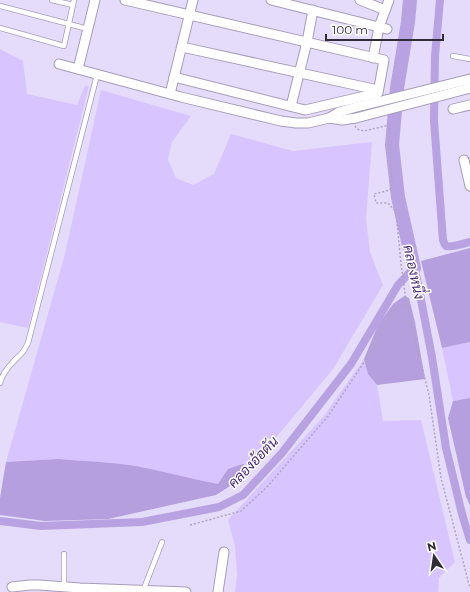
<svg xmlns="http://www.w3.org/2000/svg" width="470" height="592" font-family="Montserrat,Sarabun,sans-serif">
  <rect width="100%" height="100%" fill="#e5dbfa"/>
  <!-- green -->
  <g fill="#d8c5ff">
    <polygon points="0,49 23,61 27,94 77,105 85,86 89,86 28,328 0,322"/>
    <polygon points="101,90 191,116 172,142 168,159 176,178 193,185 214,174 231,134 293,151 372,142 366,219 370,252 383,285 333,369 260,457 251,468 243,464 218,484 199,481 136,466 110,463 58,459 6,462 65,254"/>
    <polygon points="470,342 470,398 453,401 442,348"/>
    <polygon points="364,359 368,374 377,385 383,421 421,420 455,562 439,578 438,592 235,592 237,575 235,546 228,520 323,417"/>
  </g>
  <!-- forest -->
  <g fill="#b59fde">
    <polygon points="470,248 470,342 442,348 421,261"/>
    <polygon points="404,296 409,298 415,322 425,379 377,385 368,374 364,359 378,325 393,304"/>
    <polygon points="470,398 470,505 466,497 448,418 453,401"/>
    <path d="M58,459C84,461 110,462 136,466C163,471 190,479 218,484L228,469L243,464L251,468L230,486L216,495L108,519L45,521L0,515V498L6,462Z"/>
  </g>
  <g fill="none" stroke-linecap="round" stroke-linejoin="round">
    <!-- canal -->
    <g stroke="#b8a2e2" stroke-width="8">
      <path d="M440,0L435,56L434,121L443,240C444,242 444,244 446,246C451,248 465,243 470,242"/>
      <polyline points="414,268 417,279 432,357 446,448 462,514 470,540"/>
      <polyline points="0,521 41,526 142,522 219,507 243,495 282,453 351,364 398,285 414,268"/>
    </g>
    <!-- river -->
    <polyline stroke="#b8a2e2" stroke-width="14" points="410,0 408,22 397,88 392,145 398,197 414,268"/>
    <defs>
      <g id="service">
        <polyline points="52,0 73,5"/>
        <polyline points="0,6 88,29"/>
        <polyline points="0,28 64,46 74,0"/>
        <polyline points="453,56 470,59"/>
        <path d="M0,383C3,371 13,362 21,354C24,351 26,347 28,343L97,75"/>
        <polyline points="64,587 64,554"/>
        <polyline points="143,591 162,542"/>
      </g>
      <g id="minor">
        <polyline points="125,0 384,60 378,93 305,110 174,77"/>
        <polyline points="271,0 387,29"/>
        <polyline points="360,0 385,10"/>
        <polyline points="182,47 378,90"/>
        <polyline points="373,58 379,27 389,0"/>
        <polyline points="59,64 181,97 281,121 296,123 308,123 329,118 342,120 356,118 470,88"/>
        <polyline points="78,69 95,0"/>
        <polyline points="170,94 193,0"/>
        <polyline points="291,106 307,42 313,10"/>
        <polyline points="453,109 470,105"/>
        <polyline points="329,118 339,112 353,108 470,79"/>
        <polyline points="464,160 470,186"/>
        <polyline points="12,587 30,585 39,585 80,588 186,592"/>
        <polyline points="218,592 224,552"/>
      </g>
    </defs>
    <!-- service casing -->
    <use href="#service" stroke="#a69dba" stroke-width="6"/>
    <!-- minor casing -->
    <use href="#minor" stroke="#a69dba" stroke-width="11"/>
    <!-- path -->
    <g stroke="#aea6bf" stroke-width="1.5" stroke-dasharray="2 2" stroke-linecap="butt">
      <polyline points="355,126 357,129 364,131 389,125 392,184 390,190 374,194 376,203 388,203 396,212 401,264 406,300 407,304 409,315 429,395 441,478 470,588"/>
      <polyline points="190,525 241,511 267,487 328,416 375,346 390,316 398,307 407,304"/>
    </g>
    <!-- service -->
    <use href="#service" stroke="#fff" stroke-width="4.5"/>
    <!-- minor -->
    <use href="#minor" stroke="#fff" stroke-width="9"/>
  </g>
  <g text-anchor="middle" stroke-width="3" stroke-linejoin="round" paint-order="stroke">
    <!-- water labels -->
    <g font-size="14" font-style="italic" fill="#4a2b75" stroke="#fff">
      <text transform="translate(414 272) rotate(78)" y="5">คลองหนึ่ง</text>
      <text transform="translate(253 462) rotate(-46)" y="5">คลองอ้อตัน</text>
    </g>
  </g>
  <!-- north arrow -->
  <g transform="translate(434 556) rotate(347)" stroke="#ffffff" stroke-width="3" paint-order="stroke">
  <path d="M0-3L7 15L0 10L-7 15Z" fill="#2f2b37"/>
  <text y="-6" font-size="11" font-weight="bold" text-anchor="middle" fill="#2f2b37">N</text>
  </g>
  <!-- scale -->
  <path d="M326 34v6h117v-6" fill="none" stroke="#2f2b37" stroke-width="2"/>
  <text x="332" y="34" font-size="12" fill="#2f2b37" stroke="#ffffff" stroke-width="3" paint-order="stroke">100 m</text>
</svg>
